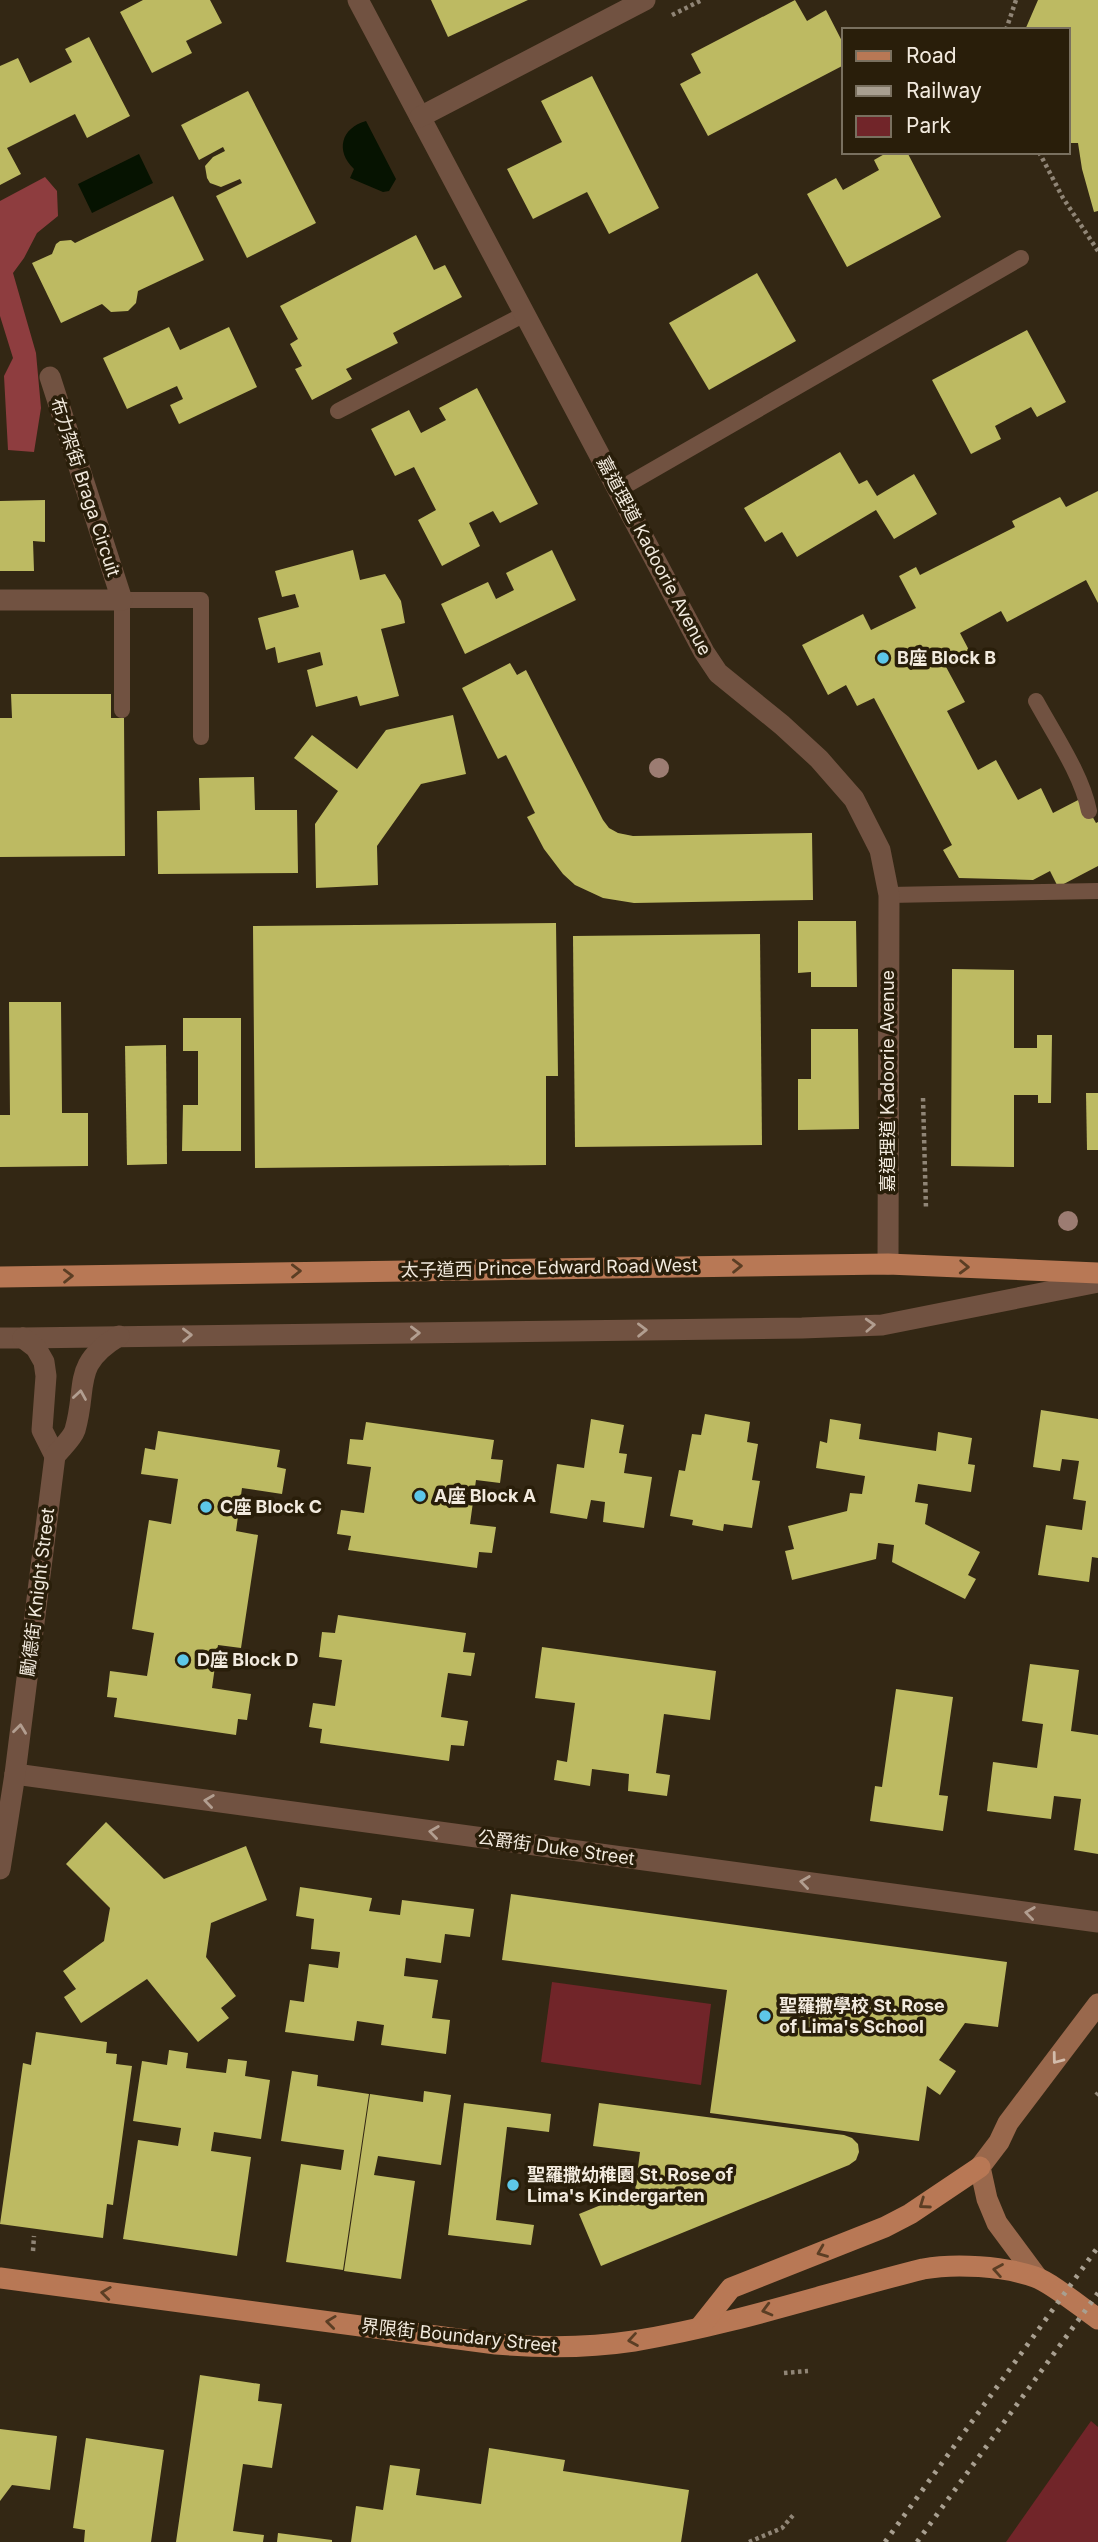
<svg xmlns="http://www.w3.org/2000/svg" width="1098" height="2542" font-family="Inter,'Noto Sans TC',sans-serif">
  <rect width="100%" height="100%" fill="#332714"/>
  <!-- green -->
  <g fill="#712529">
    <polygon points="552,1982 711,2004 701,2085 541,2062"/>
    <polygon points="1091,2421 1098,2427 1098,2542 1006,2542"/>
  </g>
  <!-- forest -->
  <polygon fill="#8e3d3f" points="45,177 57,191 58,216 37,233 24,258 13,273 36,353 41,408 34,452 8,450 4,376 13,358 0,316 0,201"/>
  <!-- water -->
  <g fill="#061301">
    <path d="M366,121L396,179L389,191L383,192L350,178L354,169C335,151 341,128 366,121Z"/>
    <polygon points="139,154 153,183 92,213 78,184"/>
  </g>
  <!-- building -->
  <g fill="#bdba62">
    <polygon points="143,0 210,0 222,23 186,41 192,53 152,73 120,12"/>
    <polygon points="431,0 528,0 448,37"/>
    <polygon points="795,0 807,21 826,10 844,45 844,65 708,136 680,84 701,73 691,54"/>
    <polygon points="1038,0 1098,0 1098,211 1094,212 1082,169 1078,143 1068,143 1068,30 1025,30"/>
    <polygon points="89,37 130,116 87,138 75,114 7,148 21,174 0,185 0,66 18,58 30,83 72,62 65,49"/>
    <polygon points="592,76 659,208 609,234 587,192 533,219 507,169 562,142 541,101"/>
    <polygon points="248,91 316,223 247,258 216,196 242,183 240,179 221,187 210,183 207,178 205,166 213,157 225,151 223,147 199,160 181,125"/>
    <polygon points="888,152 907,152 941,217 847,267 807,194 836,178 843,190 879,170 874,160"/>
    <polygon points="173,196 204,260 138,291 136,303 128,311 111,312 102,304 61,323 32,263 52,254 56,244 60,241 71,240 75,243"/>
    <polygon points="416,235 434,270 445,265 462,297 393,333 398,343 346,369 352,379 312,400 295,369 302,366 290,344 298,339 280,306"/>
    <polygon points="757,273 796,341 709,390 669,323"/>
    <polygon points="169,327 180,350 229,327 257,387 179,424 170,405 183,399 177,386 127,409 103,358"/>
    <polygon points="1027,330 1066,402 1037,417 1031,407 995,426 1001,439 971,454 932,380"/>
    <polygon points="477,388 538,504 500,523 493,511 469,523 480,546 442,566 418,520 436,510 414,467 395,476 371,429 409,410 421,433 446,420 439,408"/>
    <polygon points="840,452 859,484 867,480 877,496 914,474 937,514 894,539 876,510 797,557 782,532 765,542 744,508"/>
    <polygon points="1098,491 1098,603 1086,580 1007,622 1001,611 960,633 970,652 945,665 965,702 947,711 978,770 996,760 1018,800 1041,788 1053,813 1082,798 1096,823 1098,822 1098,866 1058,887 1050,871 1033,880 959,878 943,850 952,845 874,698 857,706 846,685 828,695 802,645 863,614 871,630 916,608 899,576 916,567 920,575 1015,527 1012,521 1060,497 1066,507"/>
    <polygon points="45,500 45,542 33,541 34,571 0,571 0,501"/>
    <polygon points="353,550 360,580 385,574 401,601 405,623 381,629 399,696 360,706 357,696 316,707 307,670 323,665 320,652 278,663 275,647 266,650 258,618 299,607 295,594 282,597 275,571"/>
    <polygon points="552,550 576,600 465,654 441,604 488,582 496,599 514,590 506,573"/>
    <polygon points="510,663 517,675 526,670 603,820 609,828 618,833 633,836 812,833 813,900 634,903 603,898 575,885 563,874 544,849 527,817 535,813 506,755 498,759 462,688"/>
    <polygon points="11,694 111,694 111,718 124,718 125,856 0,857 0,718 12,718"/>
    <polygon points="453,715 466,774 421,784 377,846 378,885 316,888 315,824 338,791 294,758 312,735 357,769 386,730"/>
    <polygon points="254,777 255,810 297,810 298,873 158,874 157,811 200,810 199,778"/>
    <polygon points="798,921 856,921 857,987 811,987 811,972 798,973"/>
    <polygon points="556,923 558,1076 546,1076 546,1165 255,1168 253,926"/>
    <polygon points="760,934 762,1145 575,1147 573,936"/>
    <polygon points="952,969 1014,970 1014,1048 1037,1048 1037,1035 1052,1035 1051,1103 1038,1103 1038,1095 1014,1095 1014,1167 951,1166"/>
    <polygon points="9,1002 61,1002 62,1113 88,1113 88,1166 0,1167 0,1115 10,1115"/>
    <polygon points="183,1018 241,1018 241,1151 182,1151 183,1105 198,1105 198,1051 183,1051"/>
    <polygon points="811,1029 858,1029 859,1129 798,1130 798,1079 811,1079"/>
    <polygon points="166,1045 167,1164 127,1165 125,1046"/>
    <polygon points="1086,1093 1098,1093 1098,1150 1087,1150"/>
    <polygon points="1041,1410 1098,1419 1098,1558 1092,1557 1089,1582 1038,1575 1046,1525 1082,1530 1086,1501 1073,1499 1079,1461 1062,1459 1060,1471 1033,1467"/>
    <polygon points="705,1414 750,1422 747,1442 758,1444 752,1480 760,1481 752,1528 724,1524 723,1531 692,1525 693,1520 670,1516 679,1470 685,1471 692,1434 701,1435"/>
    <polygon points="591,1419 624,1425 619,1453 627,1454 624,1473 652,1477 644,1528 603,1522 605,1502 591,1500 587,1519 550,1513 557,1464 584,1468"/>
    <polygon points="830,1419 861,1424 859,1439 936,1451 938,1432 972,1438 968,1464 975,1465 971,1492 918,1484 915,1502 928,1504 925,1524 980,1552 968,1575 976,1579 965,1599 892,1562 894,1545 878,1543 876,1559 792,1580 785,1551 794,1549 788,1526 847,1511 850,1493 862,1494 865,1476 816,1468 820,1441 827,1443"/>
    <polygon points="366,1422 494,1440 491,1459 503,1460 500,1483 476,1480 470,1524 496,1527 492,1553 479,1552 477,1568 348,1550 351,1536 337,1534 341,1510 364,1513 371,1467 347,1464 350,1439 363,1440"/>
    <polygon points="158,1431 280,1450 277,1467 286,1469 282,1494 242,1488 236,1531 258,1535 241,1648 218,1645 212,1688 251,1694 247,1720 238,1719 236,1735 114,1717 117,1698 107,1697 110,1671 147,1676 154,1633 132,1629 149,1520 171,1524 178,1479 141,1474 145,1448 155,1450"/>
    <polygon points="338,1615 466,1633 463,1652 475,1653 471,1676 448,1673 441,1717 468,1721 464,1746 451,1745 449,1761 320,1743 322,1729 309,1727 313,1703 335,1706 342,1660 319,1657 322,1632 335,1633"/>
    <polygon points="542,1647 716,1671 710,1720 664,1714 656,1773 670,1775 667,1796 628,1791 629,1774 592,1769 590,1786 554,1780 557,1760 567,1762 575,1703 535,1698"/>
    <polygon points="1030,1664 1079,1670 1071,1731 1098,1735 1098,1854 1074,1850 1081,1799 1054,1796 1051,1819 987,1811 993,1762 1037,1768 1043,1724 1022,1721"/>
    <polygon points="896,1689 953,1697 939,1795 948,1796 943,1831 870,1821 875,1786 882,1787"/>
    <polygon points="106,1822 164,1879 246,1846 267,1900 211,1923 206,1957 236,1996 221,2008 229,2018 198,2042 147,1979 81,2023 64,1997 76,1989 63,1971 104,1941 110,1908 66,1864"/>
    <polygon points="300,1887 372,1898 369,1911 400,1915 402,1900 474,1909 470,1937 445,1934 441,1963 406,1958 404,1976 438,1980 432,2018 450,2020 446,2054 381,2045 384,2025 357,2021 354,2041 285,2032 290,2000 304,2002 309,1964 338,1968 340,1952 311,1949 314,1919 296,1916"/>
    <polygon points="511,1894 1007,1962 998,2027 965,2023 939,2060 956,2071 940,2095 927,2086 919,2141 710,2113 727,1990 502,1960"/>
    <polygon points="36,2032 107,2042 106,2053 117,2054 116,2064 132,2066 113,2205 107,2204 103,2238 0,2224 23,2063 31,2065"/>
    <polygon points="169,2050 188,2053 186,2068 226,2073 228,2059 247,2061 245,2076 270,2080 261,2139 214,2132 211,2151 251,2157 237,2256 123,2239 138,2140 178,2146 181,2128 133,2121 142,2061 167,2065"/>
    <polygon points="292,2071 318,2075 317,2086 369,2094 343,2270 286,2262 301,2164 341,2170 344,2150 281,2141"/>
    <polygon points="424,2091 451,2095 441,2165 378,2156 374,2175 415,2181 401,2279 344,2271 370,2094 423,2102"/>
    <polygon points="464,2103 551,2114 549,2132 507,2127 496,2220 534,2225 531,2245 448,2235"/>
    <polygon points="599,2103 844,2135 852,2138 858,2144 859,2152 856,2160 849,2165 601,2266 579,2214 635,2191 640,2152 593,2146"/>
    <polygon points="200,2375 260,2384 258,2401 282,2404 272,2468 243,2464 233,2531 264,2535 263,2542 176,2542"/>
    <polygon points="0,2429 57,2436 50,2490 12,2485 0,2501"/>
    <polygon points="86,2438 164,2450 151,2542 84,2542 85,2530 73,2528"/>
    <polygon points="489,2448 565,2460 563,2471 689,2490 681,2542 351,2542 356,2506 383,2510 390,2465 420,2469 416,2495 481,2504"/>
    <polygon points="278,2533 332,2540 332,2542 277,2542"/>
  </g>
  <g fill="none" stroke-linecap="round" stroke-linejoin="round">
    <!-- path -->
    <g stroke="#908576" stroke-width="4.5" stroke-dasharray="3.5 3.5" stroke-linecap="butt">
      <polyline points="672,15 702,0"/>
      <polyline points="1006,30 1016,0"/>
      <polyline points="1039,152 1063,198 1098,251"/>
      <polyline points="923,1098 926,1209"/>
      <polyline points="1096,2095 1098,2093"/>
      <polyline points="33,2251 34,2236"/>
      <polyline points="784,2373 808,2371"/>
      <polyline points="749,2542 782,2528 795,2513"/>
    </g>
    <!-- service -->
    <g stroke="#715241" stroke-width="16">
      <polyline points="338,411 525,314"/>
      <polyline points="618,490 1021,258"/>
      <path d="M1036,701C1054,734 1082,775 1089,811"/>
      <polyline points="122,710 122,600 201,600 201,737"/>
      <polyline points="889,895 1098,891"/>
    </g>
    <!-- minor -->
    <g stroke="#715241" stroke-width="21">
      <polyline points="358,0 704,652 718,673 782,725 819,759 854,799 880,850 889,895 888,1264"/>
      <polyline points="420,117 645,0"/>
      <polyline points="0,600 122,600 50,377"/>
      <polyline points="0,1338 23,1338"/>
      <polyline points="15,1774 1098,1922"/>
    </g>
    <!-- tertiary -->
    <g stroke="#715241" stroke-width="21">
      <polyline points="23,1338 802,1328 882,1325 1098,1282"/>
      <polyline points="23,1338 36,1348 44,1362 46,1376 42,1430 55,1456"/>
      <path d="M0,1869L15,1774L55,1456C61,1448 72,1439 75,1430C88,1385 71,1365 119,1336"/>
    </g>
    <!-- secondary -->
    <polyline stroke="#99684c" stroke-width="21" points="1037,2277 997,2223 987,2199 980,2167 999,2142 1008,2123 1098,2004"/>
    <!-- primary -->
    <g stroke="#b87855" stroke-width="21">
      <polyline points="0,1277 888,1264 1098,1273"/>
      <path d="M0,2278L496,2344C542,2348 588,2348 634,2341C732,2325 827,2293 923,2269C955,2263 1004,2266 1035,2277C1052,2283 1082,2308 1098,2319"/>
      <polyline points="700,2327 731,2288 885,2227 910,2214 980,2167"/>
    </g>
    <!-- rail -->
    <g stroke="#a89f90" stroke-width="5" stroke-dasharray="3.5 7" stroke-linecap="butt">
      <polyline points="885,2542 1098,2247"/>
      <polyline points="917,2542 1098,2293"/>
    </g>
  </g>
  <!-- trees -->
  <g fill="#9c7c72">
    <circle cx="659" cy="768" r="10"/>
    <circle cx="1068" cy="1221" r="10"/>
  </g>
  <!-- one-way arrows -->
  <defs><path id="oneway-chevron" d="M-2-3.5L2.5 0L-2 3.5" fill="none" stroke-width="1.6" stroke-linecap="round" stroke-linejoin="round" transform="scale(1.75)"/></defs>
  <g stroke="#5b3e24">
    <use href="#oneway-chevron" transform="translate(737 1266) rotate(-1)"/>
    <use href="#oneway-chevron" transform="translate(964 1267) rotate(2)"/>
    <use href="#oneway-chevron" transform="translate(296 1271) rotate(-1)"/>
    <use href="#oneway-chevron" transform="translate(68 1276) rotate(-1)"/>
    <use href="#oneway-chevron" transform="translate(924 2204) rotate(145)"/>
    <use href="#oneway-chevron" transform="translate(822 2252) rotate(158)"/>
    <use href="#oneway-chevron" transform="translate(998 2270) rotate(-170)"/>
    <use href="#oneway-chevron" transform="translate(106 2293) rotate(-173)"/>
    <use href="#oneway-chevron" transform="translate(767 2310) rotate(165)"/>
    <use href="#oneway-chevron" transform="translate(331 2322) rotate(-173)"/>
    <use href="#oneway-chevron" transform="translate(633 2340) rotate(171)"/>
  </g>
  <g stroke="#b29e90">
    <use href="#oneway-chevron" transform="translate(870 1325) rotate(-3)"/>
    <use href="#oneway-chevron" transform="translate(642 1330) rotate(-1)"/>
    <use href="#oneway-chevron" transform="translate(415 1333) rotate(-1)"/>
    <use href="#oneway-chevron" transform="translate(187 1335) rotate(-1)"/>
    <use href="#oneway-chevron" transform="translate(80 1395) rotate(-81)"/>
    <use href="#oneway-chevron" transform="translate(20 1729) rotate(-83)"/>
    <use href="#oneway-chevron" transform="translate(209 1801) rotate(-172)"/>
    <use href="#oneway-chevron" transform="translate(434 1832) rotate(-172)"/>
    <use href="#oneway-chevron" transform="translate(805 1882) rotate(-172)"/>
    <use href="#oneway-chevron" transform="translate(1030 1913) rotate(-172)"/>
  </g>
  <use stroke="#d3bcab" href="#oneway-chevron" transform="translate(1057 2059) rotate(127)"/>
  <!-- markers -->
  <g fill="#5dc7e8" stroke="#291e0a" stroke-width="2.5">
    <circle cx="883" cy="658" r="7"/>
    <circle cx="420" cy="1496" r="7"/>
    <circle cx="206" cy="1507" r="7"/>
    <circle cx="183" cy="1660" r="7"/>
    <circle cx="765" cy="2016" r="7"/>
    <circle cx="513" cy="2185" r="7"/>
  </g>
  <g text-anchor="middle" stroke-width="7" stroke-linejoin="round" paint-order="stroke">
    <!-- street labels -->
    <g font-size="18" fill="#f2eade" stroke="#291e0a">
      <text transform="translate(85 487) rotate(72)" y="6">布力架街 Braga Circuit</text>
      <text transform="translate(654 556) rotate(62)" y="6">嘉道理道 Kadoorie Avenue</text>
      <text transform="translate(888 1081) rotate(-90)" y="6">嘉道理道 Kadoorie Avenue</text>
      <text transform="translate(549 1268) rotate(-1)" y="6">太子道西 Prince Edward Road West</text>
      <text transform="translate(38 1592) rotate(-83)" y="6">勵德街 Knight Street</text>
      <text transform="translate(556 1848) rotate(8)" y="6">公爵街 Duke Street</text>
      <text transform="translate(459 2336) rotate(6)" y="6">界限街 Boundary Street</text>
    </g>
    <!-- poi labels -->
    <g font-size="18" font-weight="bold" fill="#f2eade" stroke="#291e0a" text-anchor="start">
      <text x="897" y="664">B座 Block B</text>
      <text x="434" y="1502">A座 Block A</text>
      <text x="220" y="1513">C座 Block C</text>
      <text x="197" y="1666">D座 Block D</text>
      <text x="779" y="2012">聖羅撒學校 St. Rose<tspan x="779" dy="21">of Lima's School</tspan></text>
      <text x="527" y="2181">聖羅撒幼稚園 St. Rose of<tspan x="527" dy="21">Lima's Kindergarten</tspan></text>
    </g>
  </g>
  <!-- legend -->
  <rect x="842" y="28" width="228" height="126" fill="#291e0a" stroke="#79705f" stroke-width="2"/>
  <rect x="856" y="51" width="35" height="10" fill="#b87855" stroke="#79705f" stroke-width="2"/>
  <text x="906" y="63" font-size="21" fill="#f2eade">Road</text>
  <rect x="856" y="86" width="35" height="10" fill="#a89f90" stroke="#79705f" stroke-width="2"/>
  <text x="906" y="98" font-size="21" fill="#f2eade">Railway</text>
  <rect x="856" y="116" width="35" height="21" fill="#712529" stroke="#79705f" stroke-width="2"/>
  <text x="906" y="133" font-size="21" fill="#f2eade">Park</text>
</svg>
